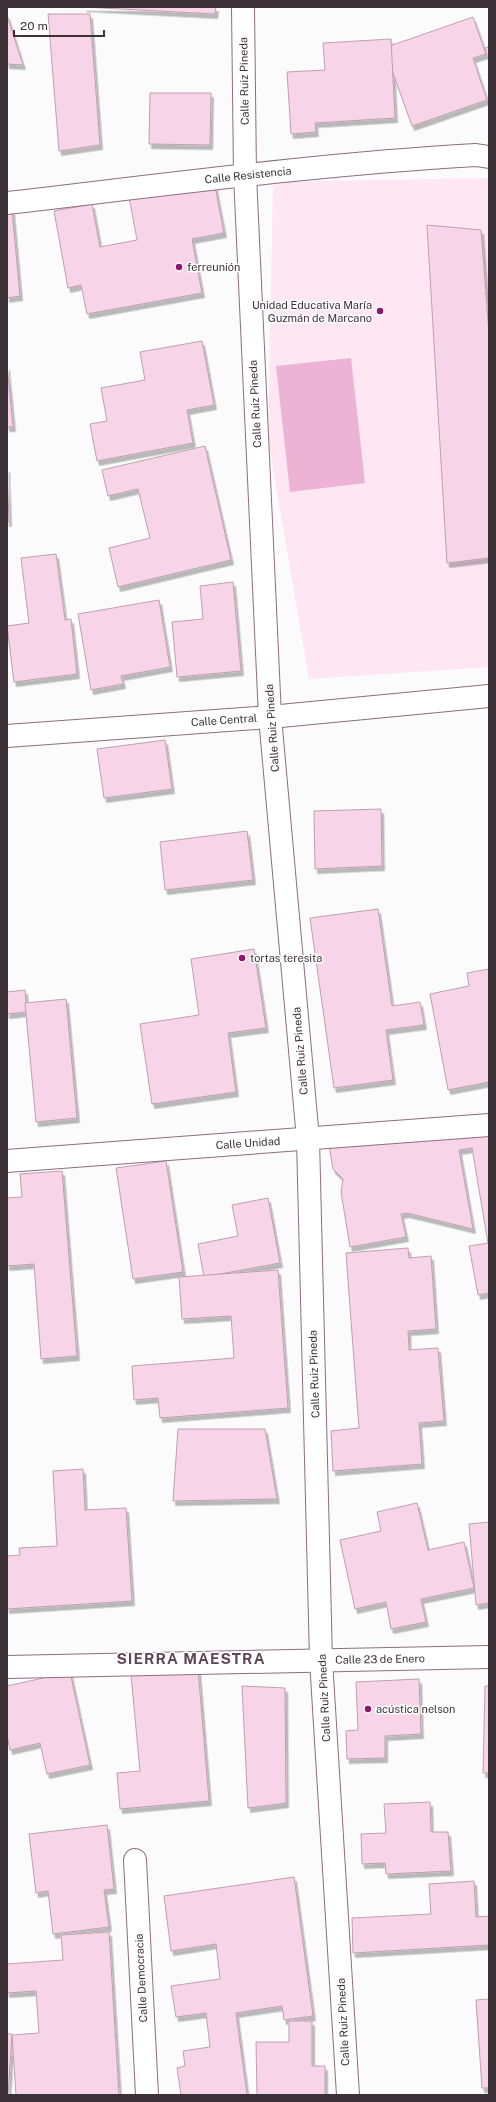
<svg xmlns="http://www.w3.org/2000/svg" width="496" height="2102" font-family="'Public Sans',sans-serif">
  <defs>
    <filter id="shadow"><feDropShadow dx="2.5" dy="4.5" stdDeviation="0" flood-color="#0004"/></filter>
  </defs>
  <rect width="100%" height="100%" fill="#fbfbfb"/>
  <!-- built -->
  <polygon fill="#fee6f3" points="489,178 489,667 309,679 268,440 273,182"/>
  <!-- green -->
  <polygon fill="#ecb3d5" points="351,358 365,483 290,492 276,366"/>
  <!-- building -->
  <g fill="#f8d4e9" stroke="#be9fb1" filter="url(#shadow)">
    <polygon points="84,7 216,7 215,14"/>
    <polygon points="48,14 90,14 100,145 59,151"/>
    <polygon points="7,15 23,65 7,64"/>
    <polygon points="473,17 486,54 473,58 487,100 412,126 384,48"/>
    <polygon points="391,39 395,118 315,123 316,132 291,134 287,72 325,70 323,43"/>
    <polygon points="489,47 489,63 485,48"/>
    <polygon points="150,93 211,93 210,145 149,144"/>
    <polygon points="214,181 224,233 192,239 202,293 87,314 81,285 68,288 54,211 92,204 100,247 137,240 129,197"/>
    <polygon points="12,210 20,296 7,298 7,211"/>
    <polygon points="427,225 481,230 489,334 489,558 447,563"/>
    <polygon points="202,341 214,405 187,410 193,443 97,461 90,424 107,421 101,388 145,380 140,352"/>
    <polygon points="7,366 13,427 7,427"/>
    <polygon points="205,446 231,560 118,587 109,548 150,538 138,489 108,496 102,470"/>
    <polygon points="7,468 9,522 7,522"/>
    <polygon points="56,554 65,620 71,619 77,674 14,682 7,626 29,623 21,558"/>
    <polygon points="233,582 241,671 177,677 172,622 203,619 200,586"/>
    <polygon points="159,600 170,667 121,676 123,684 91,690 78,614"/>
    <polygon points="165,740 172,789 104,798 97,749"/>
    <polygon points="381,809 382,866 315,869 314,811"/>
    <polygon points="247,831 253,880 165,890 160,842"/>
    <polygon points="378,909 392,1006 420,1002 424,1025 386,1030 393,1080 334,1088 310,918"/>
    <polygon points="254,949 266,1028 228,1033 236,1092 152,1104 140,1024 199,1015 191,959"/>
    <polygon points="489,969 489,1082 448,1090 430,994 469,986 467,973"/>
    <polygon points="25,990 27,1012 7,1014 7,992"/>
    <polygon points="66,999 77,1118 36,1122 25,1003"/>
    <polygon points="489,1133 489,1293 478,1295 469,1246 488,1243 472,1148 459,1150 473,1229 407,1213 401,1214 406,1237 350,1247 341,1192 343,1179 333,1169 329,1145"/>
    <polygon points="166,1161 183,1272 133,1279 116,1168"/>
    <polygon points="62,1171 77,1356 41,1359 34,1264 7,1266 7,1198 22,1197 20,1174"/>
    <polygon points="268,1198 280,1263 204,1277 198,1244 238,1236 232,1205"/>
    <polygon points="408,1248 409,1258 431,1256 436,1329 408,1331 409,1350 438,1348 444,1421 419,1423 422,1464 333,1471 331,1431 359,1428 346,1253"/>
    <polygon points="278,1270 288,1408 160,1418 158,1398 134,1400 132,1366 234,1358 231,1316 182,1319 179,1277"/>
    <polygon points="178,1429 265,1429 277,1499 173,1501"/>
    <polygon points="83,1469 85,1510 126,1508 132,1601 7,1609 7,1556 20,1555 19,1548 57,1546 53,1471"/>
    <polygon points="417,1503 428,1550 464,1542 474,1588 421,1599 426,1622 391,1629 386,1602 355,1609 340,1540 381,1531 377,1512"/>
    <polygon points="489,1522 489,1603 476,1605 469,1524"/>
    <polygon points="198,1669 209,1801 120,1809 117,1773 140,1771 131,1675"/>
    <polygon points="70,1672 90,1765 47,1774 40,1743 10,1750 7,1736 7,1686"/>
    <polygon points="419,1679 421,1734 385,1736 385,1758 347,1759 346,1731 358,1730 356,1682"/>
    <polygon points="242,1686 285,1688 286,1803 248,1808"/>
    <polygon points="485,1686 489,1686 489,1773 483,1773"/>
    <polygon points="430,1802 431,1832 448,1832 451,1871 386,1874 385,1863 362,1864 361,1834 386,1833 384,1804"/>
    <polygon points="107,1825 114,1889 104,1890 109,1927 53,1934 48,1891 36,1893 29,1834"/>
    <polygon points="294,1877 313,2016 284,2020 282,2006 236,2013 247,2095 181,2095 177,2068 185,2066 183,2051 210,2047 206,2013 176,2017 171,1986 220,1979 216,1944 171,1951 164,1896"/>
    <polygon points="474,1881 476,1917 489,1916 489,1945 353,1953 352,1918 431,1914 429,1884"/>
    <polygon points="109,1932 119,2095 16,2095 12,2035 39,2033 36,1991 7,1993 7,1964 63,1960 61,1935"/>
    <polygon points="489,1999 489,2088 482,2088 476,2000"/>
    <polygon points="289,2021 312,2021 312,2066 325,2066 325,2095 257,2095 256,2042 289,2042"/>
    <polygon points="7,2034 12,2034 8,2095 7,2095"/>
  </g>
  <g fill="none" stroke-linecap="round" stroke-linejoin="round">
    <defs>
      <g id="minor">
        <polyline points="243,7 245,175 270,717 308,1139 321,1660 348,2095"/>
        <path d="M7,203C163,185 319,164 476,155L489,157"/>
        <polyline points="7,736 270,717 489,696"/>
        <polyline points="7,1161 489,1125"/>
        <polyline points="7,1667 489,1657"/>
        <polyline points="135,1860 147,2095"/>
      </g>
    </defs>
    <!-- minor casing -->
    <use href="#minor" stroke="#8b6e7f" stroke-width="24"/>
    <!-- minor -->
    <use href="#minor" stroke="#fff" stroke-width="22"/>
  </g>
  <!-- markers -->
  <g fill="#921470" stroke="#fff" stroke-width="1.5">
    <circle cx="179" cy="267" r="4"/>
    <circle cx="380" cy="311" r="4"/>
    <circle cx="242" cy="958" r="4"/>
    <circle cx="368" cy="1709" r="4"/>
  </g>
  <g text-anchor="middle" stroke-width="3" stroke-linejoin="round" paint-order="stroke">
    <!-- street labels -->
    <g font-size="11" fill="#3d3138" stroke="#fff">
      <text transform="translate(244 81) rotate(-91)" y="4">Calle Ruiz Pineda</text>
      <text transform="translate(248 175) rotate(-6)" y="4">Calle Resistencia</text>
      <text transform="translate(255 404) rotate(-93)" y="4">Calle Ruiz Pineda</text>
      <text transform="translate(224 720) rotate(-4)" y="4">Calle Central</text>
      <text transform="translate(272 728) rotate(-94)" y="4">Calle Ruiz Pineda</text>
      <text transform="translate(300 1051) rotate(-95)" y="4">Calle Ruiz Pineda</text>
      <text transform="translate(248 1143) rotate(-4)" y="4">Calle Unidad</text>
      <text transform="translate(314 1374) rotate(-92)" y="4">Calle Ruiz Pineda</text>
      <text transform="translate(380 1659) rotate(-1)" y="4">Calle 23 de Enero</text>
      <text transform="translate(324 1698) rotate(-93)" y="4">Calle Ruiz Pineda</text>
      <text transform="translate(141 1978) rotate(-93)" y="4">Calle Democracia</text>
      <text transform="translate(343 2022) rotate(-93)" y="4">Calle Ruiz Pineda</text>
    </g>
    <!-- poi labels -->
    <g font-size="11" fill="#3d3138" stroke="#fff" text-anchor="start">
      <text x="187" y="271">ferreunión</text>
      <text x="372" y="309" text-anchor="end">Unidad Educativa María<tspan x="372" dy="13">Guzmán de Marcano</tspan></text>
      <text x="250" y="962">tortas teresita</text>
      <text x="376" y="1713">acústica nelson</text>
    </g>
    <!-- district labels -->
    <g font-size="15" font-weight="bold" letter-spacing="1" fill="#5f4555" stroke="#fff">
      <text x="191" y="1664">SIERRA MAESTRA</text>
    </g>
  </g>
  <!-- border -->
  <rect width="496" height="2102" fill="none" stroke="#3d3138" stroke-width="16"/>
  <!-- scale -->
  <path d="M14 30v6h90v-6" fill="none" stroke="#3d3138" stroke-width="2"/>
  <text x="20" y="30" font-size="12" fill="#3d3138" stroke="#ffffff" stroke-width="3" paint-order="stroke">20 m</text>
</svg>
